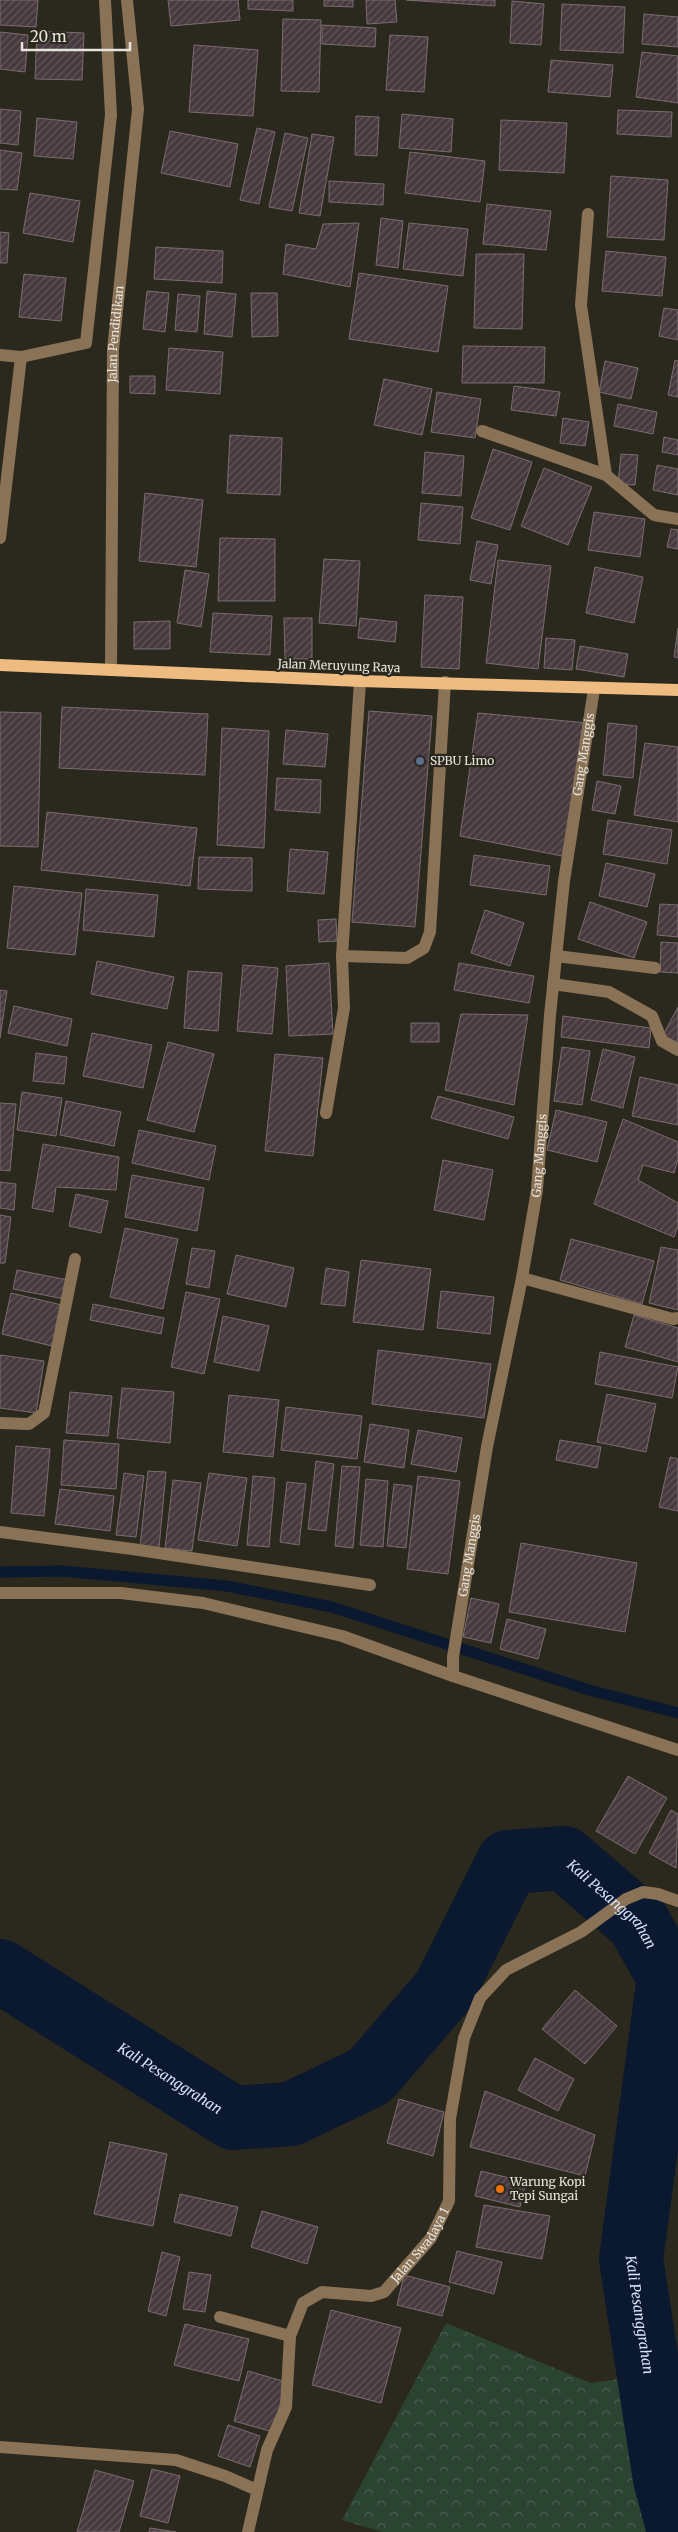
<svg xmlns="http://www.w3.org/2000/svg" width="678" height="2532" font-family="Merriweather,serif">
	<style>
		.forest { fill: url(#forest-crowns) }
		.lines { fill: none; stroke-linecap: round; stroke-linejoin: round }
		.stream { stroke: #0a1830; stroke-width: 11 }
		.river { stroke: #0a1830; stroke-width: 64 }
		.building { fill: url(#building-hatch); stroke: #7a6c70 }
		.minor { stroke: #8a7256; stroke-width: 12 }
		.major { stroke: #eebb81; stroke-width: 12 }
		.service-dot { fill: #5c6f8a; stroke: #2b281d; stroke-width: 2 }
		.food-dot { fill: #e8710a; stroke: #2b281d; stroke-width: 2 }
		.labels { text-anchor: middle; stroke-width: 4.5; stroke-linejoin: round; paint-order: stroke }
		.street-label { font-size: 12px; fill: #e7e4dd; stroke: #2b281d }
		.poi-label { font-size: 12px; fill: #e7e4dd; stroke: #2b281d; text-anchor: start }
		.water-label { font-size: 14px; font-style: italic; fill: #d4e1f7; stroke: #2b281d }
	</style>
	<defs>
		<pattern id="forest-crowns" width="20" height="18" patternUnits="userSpaceOnUse" patternTransform="scale(1.25)"><rect width="20" height="18" fill="#2b4432"/><path d="M2 6a3 3 0 1 1 6 0M12 15a3 3 0 1 1 6 0" fill="none" stroke="#4a5f4f"/></pattern>
		<pattern id="building-hatch" width="6" height="6" patternUnits="userSpaceOnUse" patternTransform="scale(1.25)"><rect width="6" height="6" fill="#473a3e"/><path d="M-1 1l2-2M0 6l6-6M5 7l2-2" fill="none" stroke="#625659"/></pattern>
	</defs>
	<rect width="100%" height="100%" fill="#2b281d"/>
	<path class="forest" d="M446,2323l145,60 87,-13v162h-296l-40,-12z"/>
	<g class="lines">
		<path class="stream" d="M0,1572l62,-1 165,15 105,21 257,83 89,23"/>
		<path class="river" id="s1" d="M0,1971l233,147 58,-4 79,-38 74,-86 64,-128 56,-4 74,64 31,55 -38,282 34,220 13,48"/>
	</g>
	<path class="building" d="M0,0h38l-2,27 -36,-2z
		M168,0h70l2,20 -69,6z
		M248,0h45v11l-45,-2z
		M324,0h29v7l-29,-1z
		M366,0h29l2,22 -30,2z
		M406,0h89v6z
		M512,1l32,3 -3,41 -31,-2z
		M562,4l63,3 -2,46 -63,-3z
		M644,14l34,3v30l-36,-3z
		M283,19l38,1 -2,72 -38,-1z
		M322,25l54,3 -1,19 -53,-3z
		M37,31l47,2 -2,47 -47,-1z
		M0,32l28,3 -3,37 -25,-3z
		M390,35l38,2 -4,55 -38,-2z
		M194,45l64,5 -5,66 -64,-4z
		M642,52l36,4v47l-42,-6z
		M551,60l62,5 -3,32 -62,-5z
		M0,109l21,2 -3,34 -18,-2z
		M618,110l54,2 -1,25 -54,-3z
		M402,114l51,5 -2,33 -52,-4z
		M356,116l23,1 -2,39 -22,-1z
		M37,118l40,4 -4,37 -39,-3z
		M501,120l66,3 -3,50 -65,-3z
		M257,128l18,4 -16,72 -19,-4z
		M170,131l68,13 -8,43 -69,-14z
		M285,133l23,5 -16,73 -23,-4z
		M312,134l22,3 -14,79 -21,-3z
		M0,150l22,3 -5,37 -17,-1z
		M410,152l75,9 -5,41 -75,-9z
		M611,176l57,4 -4,60 -57,-3z
		M329,181l55,3 -1,21 -54,-3z
		M30,193l50,8 -7,41 -50,-9z
		M487,204l64,7 -5,39 -63,-6z
		M381,218l22,3 -5,47 -22,-3z
		M359,223l-9,64 -67,-13 3,-30 30,5 7,-25z
		M409,223l59,6 -5,47 -60,-7z
		M0,232l9,1 -2,30h-7z
		M156,247l67,4 -1,32 -68,-4z
		M606,251l60,6 -4,39 -60,-5z
		M476,254h48l-2,75 -48,-1z
		M359,273l89,13 -10,66 -89,-13z
		M24,274l42,4 -5,43 -42,-4z
		M147,291l22,2 -4,39 -22,-3z
		M207,291l29,3 -4,43 -28,-3z
		M251,293h26l1,43 -26,1z
		M178,294l22,2 -3,36 -22,-2z
		M664,308l14,2v30l-19,-4z
		M463,346l82,1 -1,36h-82z
		M169,348l54,4 -3,42 -54,-4z
		M675,360l3,1v36l-10,-2z
		M605,361l33,7 -7,31 -32,-7z
		M130,376h25v18l-25,-1z
		M384,379l48,10 -10,46 -48,-10z
		M514,386l46,6 -4,24 -45,-6z
		M437,392l44,7 -6,39 -44,-6z
		M618,404l39,8 -4,22 -39,-8z
		M563,418l26,4 -4,24 -25,-3z
		M230,435l52,3 -2,57 -53,-2z
		M664,437l14,3v15l-16,-3z
		M493,449l39,13 -22,68 -39,-12z
		M425,452l39,4 -3,40 -39,-3z
		M621,454l17,1 -3,30 -17,-1z
		M657,465l21,4v26l-25,-5z
		M544,468l48,19 -24,58 -47,-19z
		M145,493l58,7 -7,67 -57,-6z
		M421,503l42,4 -3,37 -42,-4z
		M594,512l51,7 -5,38 -52,-7z
		M671,529l7,1v19l-11,-2z
		M220,538l55,1v62h-57z
		M477,541l21,4 -7,39 -21,-4z
		M324,559l36,2 -4,65 -37,-3z
		M498,560l53,6 -13,103 -52,-6z
		M595,567l48,10 -9,46 -48,-10z
		M185,570l24,4 -8,53 -24,-4z
		M425,595l38,2 -4,72 -38,-2z
		M213,613l59,3 -2,39 -60,-3z
		M284,618h28v41h-27z
		M360,618l37,4 -2,20 -37,-4z
		M170,621v28h-36v-27z
		M678,628v30l-4,-1z
		M546,638l29,2 -3,30 -28,-2z
		M580,646l48,8 -4,23 -48,-8z
		M62,707l146,7 -3,61 -146,-7z
		M369,711l63,5 -17,211 -63,-5z
		M0,712l41,1 -3,134 -38,-1z
		M478,713l110,10 -26,133 -102,-20z
		M608,723l29,3 -4,52 -30,-3z
		M222,728l47,3 -5,117 -47,-3z
		M286,730l42,4 -3,33 -42,-3z
		M645,743l33,4v75l-44,-7z
		M277,778l44,2 -1,33 -45,-3z
		M597,781l24,5 -6,28 -23,-4z
		M47,812l150,16 -7,58 -149,-16z
		M608,820l64,10 -5,34 -64,-10z
		M290,849l38,3 -4,42 -37,-3z
		M474,855l76,11 -4,29 -76,-10z
		M199,857l53,1v33l-54,-2z
		M606,863l49,11 -8,33 -48,-11z
		M14,886l68,7 -7,62 -68,-7z
		M86,889l72,6 -4,42 -71,-7z
		M590,902l57,20 -13,36 -56,-19z
		M660,904l18,1v32l-21,-2z
		M485,910l39,13 -14,43 -39,-13z
		M336,919l1,22 -18,1 -1,-22z
		M661,942l17,1v30l-18,-1z
		M97,961l77,16 -7,32 -76,-15z
		M329,963l4,71 -44,2 -3,-70z
		M459,963l75,13 -5,27 -75,-13z
		M243,965l35,3 -6,66 -35,-3z
		M188,971l34,2 -4,58 -34,-3z
		M0,990l7,1 -7,47z
		M14,1006l58,13 -5,27 -59,-13z
		M678,1007v36l-15,-8z
		M461,1014l67,1 -14,90 -69,-15z
		M563,1016l88,12 -2,20 -88,-11z
		M411,1023h28v19h-28z
		M92,1033l60,12 -9,43 -60,-12z
		M168,1042l46,12 -20,78 -47,-12z
		M562,1047l28,4 -8,54 -28,-4z
		M603,1049l32,8 -12,51 -32,-8z
		M36,1053l31,4 -3,27 -31,-3z
		M275,1054l48,4 -10,98 -48,-5z
		M640,1077l38,8v40l-46,-9z
		M22,1092l40,6 -6,38 -39,-6z
		M438,1096l76,21 -6,22 -77,-21z
		M66,1101l55,11 -7,34 -54,-11z
		M0,1103l16,1 -6,67 -10,-1z
		M556,1110l51,12 -10,40 -50,-12z
		M623,1119l55,23v17l-4,14 -31,-8 -5,15 40,23v23l-4,11 -80,-33z
		M139,1130l77,16 -7,34 -77,-17z
		M43,1144l76,13 -3,33 -60,-3 -3,25 -21,-4z
		M443,1160l50,10 -9,50 -50,-10z
		M132,1175l72,13 -7,43 -72,-14z
		M0,1182l16,2 -2,26 -14,-2z
		M76,1194l32,7 -7,32 -32,-7z
		M0,1215l11,2 -6,46h-5z
		M125,1228l53,11 -15,70 -53,-12z
		M571,1239l83,22 -12,43 -82,-24z
		M661,1247l17,3v60l-29,-7z
		M192,1248l23,3 -6,37 -23,-4z
		M236,1255l58,13 -8,39 -59,-13z
		M361,1260l70,9 -8,61 -70,-8z
		M326,1268l23,4 -4,34 -24,-2z
		M17,1270l51,10 -4,19 -51,-10z
		M441,1291l53,6 -4,37 -53,-6z
		M186,1292l34,7 -16,75 -33,-7z
		M11,1293l55,13 -10,41 -54,-13z
		M93,1304l71,14 -3,16 -71,-14z
		M634,1315l44,13v34l-53,-15z
		M223,1316l46,10 -10,45 -45,-9z
		M378,1350l113,14 -7,54 -112,-14z
		M600,1352l78,15 -6,31 -77,-14z
		M0,1355l44,6 -8,52 -36,-5z
		M122,1388l52,4 -4,51 -53,-5z
		M70,1392l42,4 -4,40 -42,-3z
		M607,1394l49,10 -10,48 -49,-10z
		M229,1395l50,5 -6,57 -50,-5z
		M286,1407l76,9 -5,43 -76,-9z
		M370,1424l39,6 -5,38 -40,-6z
		M418,1430l44,8 -6,34 -45,-8z
		M64,1440l55,4 -3,45 -55,-4z
		M560,1440l41,7 -4,21 -41,-8z
		M16,1446l34,3 -6,67 -33,-3z
		M670,1457l8,2v52l-19,-4z
		M316,1461l18,3 -8,67 -18,-2z
		M342,1466l18,1 -7,81 -18,-2z
		M148,1471l18,1 -7,76 -19,-2z
		M124,1473l20,3 -8,61 -20,-2z
		M209,1473l38,5 -10,68 -39,-6z
		M253,1476l22,2 -6,69 -22,-2z
		M418,1476l42,5 -12,93 -41,-5z
		M366,1479l22,2 -5,66 -23,-2z
		M173,1480l28,3 -9,68 -27,-3z
		M287,1482l19,2 -7,61 -19,-3z
		M394,1484l18,2 -6,62 -19,-2z
		M60,1489l54,7 -4,35 -55,-7z
		M521,1543l116,20 -12,69 -116,-20z
		M471,1598l28,6 -8,39 -28,-6z
		M507,1619l39,10 -8,30 -38,-10z
		M628,1776l39,22 -32,56 -39,-23z
		M671,1810l7,4 -2,54 -27,-15z
		M575,1990l42,36 -32,38 -43,-35z
		M535,2058l39,21 -16,32 -40,-21z
		M485,2091l110,44 -10,41 -115,-29z
		M399,2099l45,13 -11,44 -46,-13z
		M110,2142l57,12 -14,72 -59,-12z
		M481,2171l45,11 -6,25 -45,-11z
		M180,2194l58,13 -7,29 -57,-14z
		M484,2205l66,11 -8,43 -66,-12z
		M262,2211l56,16 -11,37 -56,-17z
		M457,2251l45,11 -8,32 -45,-12z
		M162,2252l18,5 -14,59 -18,-5z
		M189,2272l22,3 -6,37 -22,-3z
		M404,2275l46,12 -8,29 -45,-11z
		M331,2310l70,18 -20,75 -69,-18z
		M185,2324l64,15 -10,42 -65,-16z
		M248,2371l38,11 -13,50 -39,-11z
		M228,2425l32,11 -10,31 -32,-11z
		M152,2469l28,7 -12,47 -28,-7z
		M95,2470l39,11 -15,51h-42z
		M150,2528l26,4h-27z"/>
	<g class="lines">
		<g class="minor">
			<path d="M588,214l-7,91 25,170 48,40 24,4"/>
			<path d="M0,355l21,2 65,-14 25,-228 -6,-115"/>
			<path d="M482,431l124,44"/>
			<path d="M0,538l21,-181"/>
			<path id="s2" d="M111,670l2,-320 25,-241 -11,-109"/>
			<path d="M342,956l65,2 17,-10 6,-16 15,-250"/>
			<path d="M556,956l99,12"/>
			<path d="M553,984l56,8 43,24 10,25 16,9"/>
			<path d="M326,1113l18,-105 -2,-52 18,-275"/>
			<path d="M522,1278l151,41 5,-1"/>
			<path d="M0,1423l29,1 15,-11 31,-154"/>
			<path d="M0,1532l132,17 238,36"/>
			<path d="M0,1593h121l82,10 139,33 111,40 225,74"/>
			<path id="s3" d="M453,1676v-19l34,-210 35,-169 15,-88 13,-175 14,-134 30,-192"/>
			<path d="M220,2317l70,19"/>
			<path d="M0,2447l176,13 49,16 32,14"/>
			<path id="s4" d="M248,2532l19,-82 19,-43 4,-71 13,-33 19,-11 49,4 13,-4 47,-54 18,-37 1,-82 14,-81 16,-40 26,-28 75,-38 45,-33 17,-7 15,2 20,7"/>
		</g>
		<path class="major" d="M0,665l360,16 318,9"/>
	</g>
	<circle class="service-dot" cx="420" cy="761" r="5"/>
	<circle class="food-dot" cx="500" cy="2189" r="5"/>
	<g class="labels">
		<g class="street-label">
			<text dy="4" stroke="none"><textPath href="#s2" startOffset="336">Jalan Pendidikan</textPath></text>
			<text transform="translate(339 666) rotate(2)" y="4">Jalan Meruyung Raya</text>
			<text dy="4" stroke="none"><textPath href="#s3" startOffset="932">Gang Manggis</textPath></text>
			<text dy="4" stroke="none"><textPath href="#s3" startOffset="528">Gang Manggis</textPath></text>
			<text dy="4" stroke="none"><textPath href="#s3" startOffset="122">Gang Manggis</textPath></text>
			<text dy="4" stroke="none"><textPath href="#s4" startOffset="382">Jalan Swadaya 1</textPath></text>
		</g>
		<g class="poi-label">
			<text x="430" y="765">SPBU Limo</text>
			<text x="510" y="2186">Warung Kopi<tspan x="510" dy="14">Tepi Sungai</tspan></text>
		</g>
		<g class="water-label">
			<text dy="5" stroke="none"><textPath href="#s1" startOffset="801">Kali Pesanggrahan</textPath></text>
			<text dy="5" stroke="none"><textPath href="#s1" startOffset="201">Kali Pesanggrahan</textPath></text>
			<text dy="5" stroke="none"><textPath href="#s1" startOffset="1236">Kali Pesanggrahan</textPath></text>
		</g>
	</g>
	<path d="M22 42v8h108v-8" fill="none" stroke="#e7e4dd" stroke-width="2.5"/>
	<text x="30" y="42" font-size="15" fill="#e7e4dd" stroke="#2b281d" stroke-width="4" paint-order="stroke">20 m</text>
</svg>
